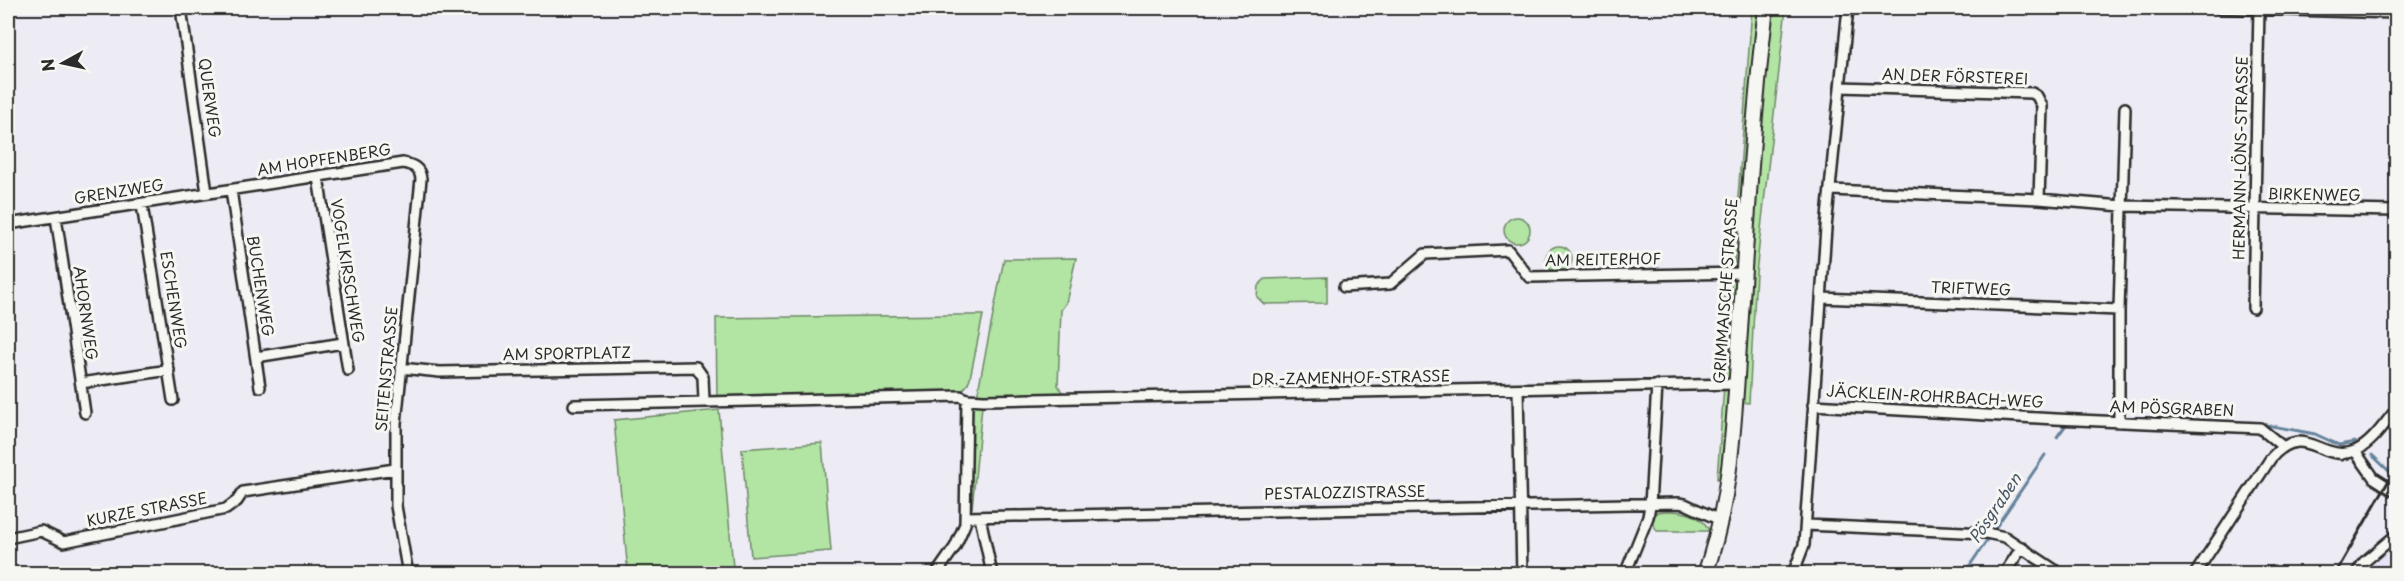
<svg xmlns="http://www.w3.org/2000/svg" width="2404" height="581" font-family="'Playpen Sans',sans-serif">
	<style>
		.built { fill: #e6e3f6 }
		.green { fill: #b2e4a4; stroke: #6e8868; stroke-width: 1.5 }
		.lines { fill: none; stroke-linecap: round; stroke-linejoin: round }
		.stream { stroke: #65839c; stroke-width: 3 }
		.street-casing { stroke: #2b2b2b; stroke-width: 14 }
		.secondary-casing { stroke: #2b2b2b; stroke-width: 18 }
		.street { stroke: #f6f6f2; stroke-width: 9 }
		.secondary { stroke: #f6f6f2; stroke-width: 14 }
		.rail { stroke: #2b2b2b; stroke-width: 3 }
		.labels { text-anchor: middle; stroke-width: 6; stroke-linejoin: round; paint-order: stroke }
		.street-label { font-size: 15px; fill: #2b2b2b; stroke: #f6f6f2 }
		.water-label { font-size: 16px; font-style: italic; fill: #485764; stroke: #f6f6f2 }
	</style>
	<rect width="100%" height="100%" fill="#edebf4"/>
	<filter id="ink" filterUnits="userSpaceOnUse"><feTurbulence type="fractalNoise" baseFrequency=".0167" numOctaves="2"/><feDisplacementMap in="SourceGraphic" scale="12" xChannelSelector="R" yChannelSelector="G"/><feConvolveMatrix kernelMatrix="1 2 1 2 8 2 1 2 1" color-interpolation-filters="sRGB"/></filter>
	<g filter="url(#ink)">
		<path class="built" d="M2396,541v32l-36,1 6,-10z"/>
		<path class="green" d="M1752,8h7l-9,86 -12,169h-4c1,-15 -2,-39 3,-52z
			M1772,8h14l-30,265 -7,130 -8,-1 23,-320z
			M1504 230a13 13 0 1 1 26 0a13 13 0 1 1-26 0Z
			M1546 259a13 13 0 1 1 26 0a13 13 0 1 1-26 0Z
			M1076,258l-10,45 -5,7 -3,75 4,7 5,2 649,-15 8,-6 3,-6c2,-20 11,-55 -6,-70l10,1v-21l6,2 -6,97 -9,5 -745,15 27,-137z
			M1327,277v26l-63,1 -7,-7 1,-11 7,-7z
			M956,315h27l-13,63 -3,7 -5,6 -192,5c-12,-4 -39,1 -53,1l-1,-79z
			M1724,386l6,5 -8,89 -5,-1z
			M974,404l8,2 -10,102h-2v-101z
			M719,410l14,157 -70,6h-35l-14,-153z
			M822,443l9,108 -80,6 -9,-108z
			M1657,512c17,-3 45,0 52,19h-52l-5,-9z"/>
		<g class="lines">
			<path class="stream" d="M2261,424l54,10 24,11 16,-3
				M2057,437l8,-11
				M2372,455l24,23
				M1964,574l81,-119"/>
			<defs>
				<path id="street" d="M181,8l26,185
					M2218,8l178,5
					M1840,87l192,6 5,3 5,10 -3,93
					M318,177l30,193
					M231,190l29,197
					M1831,190l208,9 83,7 274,5
					M142,205l31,195
					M56,217l29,196
					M8,224l395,-61c10,2 17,5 18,16l-25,244v83l12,68
					M1344,287l46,-3 35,-30 83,-4 21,27 215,-4
					M1821,298l298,12
					M2253,308l6,-300
					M256,357l87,-14
					M401,368l39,4 256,-5 7,10 1,24
					M81,383l88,-13
					M1518,389l4,185
					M574,405l386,-9 7,3 17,1 752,-16
					M1813,405l242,14 205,9 22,18
					M2119,422v-112l6,-202
					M2355,451l19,27 22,14
					M966,517l712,-14 7,1 37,17
					M980,517l12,57
					M1806,525l180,8 19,4 56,37
					M8,538l33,-7 23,11 162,-33 11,-8 6,-9 152,-23
					M936,574l19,-27 10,-23 2,-125
					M1625,574l23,-57 2,-12 7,-120
					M1793,574l11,-29 22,-317 22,-220
					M2004,574l18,-27
					M2195,574l76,-116c34,-39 51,8 86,-8 16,-8 28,-27 39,-40
					M2356,574l8,-12 32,-27"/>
				<path id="secondary" d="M1705,574c28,-79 29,-161 35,-243 7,-108 13,-216 26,-323"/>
			</defs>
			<use href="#street" class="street-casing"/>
			<use href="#secondary" class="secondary-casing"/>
			<use href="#street" class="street"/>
			<use href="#secondary" class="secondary"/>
			<path class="rail" d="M2335,574l61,-106"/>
		</g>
	</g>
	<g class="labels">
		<g class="street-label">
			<text transform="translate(1955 77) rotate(2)" y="5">AN DER FÖRSTEREI</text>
			<text transform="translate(209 98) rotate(82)" y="5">QUERWEG</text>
			<text transform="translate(2241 158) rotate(-89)" y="5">HERMANN-LÖNS-STRASSE</text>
			<text transform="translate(324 160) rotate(-9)" y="5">AM HOPFENBERG</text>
			<text transform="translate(119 192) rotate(-9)" y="5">GRENZWEG</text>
			<text transform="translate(2314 195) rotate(1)" y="5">BIRKENWEG</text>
			<text transform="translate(1603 260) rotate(-1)" y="5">AM REITERHOF</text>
			<text transform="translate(347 271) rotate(81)" y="5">VOGELKIRSCHWEG</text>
			<text transform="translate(260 286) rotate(81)" y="5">BUCHENWEG</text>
			<text transform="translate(1971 289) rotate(2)" y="5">TRIFTWEG</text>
			<text transform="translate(1726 291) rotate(-86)" y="5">GRIMMAISCHE STRASSE</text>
			<text transform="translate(173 300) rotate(81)" y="5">ESCHENWEG</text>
			<text transform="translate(85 313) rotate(82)" y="5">AHORNWEG</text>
			<text transform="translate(567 354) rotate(-1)" y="5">AM SPORTPLATZ</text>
			<text transform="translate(387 369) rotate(-85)" y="5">SEITENSTRASSE</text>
			<text transform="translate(1351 378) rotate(-1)" y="5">DR.-ZAMENHOF-STRASSE</text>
			<text transform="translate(1935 397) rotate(3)" y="5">JÄCKLEIN-ROHRBACH-WEG</text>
			<text transform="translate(2172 409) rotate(2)" y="5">AM PÖSGRABEN</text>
			<text transform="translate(1345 493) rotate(-1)" y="5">PESTALOZZISTRASSE</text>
			<text transform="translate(147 510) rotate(-11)" y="5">KURZE STRASSE</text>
		</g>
		<g class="water-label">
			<text transform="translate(1995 508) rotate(-56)" y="6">Pösgraben</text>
		</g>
	</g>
	<rect width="2404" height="581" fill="none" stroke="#f6f6f2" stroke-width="30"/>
	<rect x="15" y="15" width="2374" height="551" fill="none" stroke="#2b2b2b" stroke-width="2" filter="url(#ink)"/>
	<g transform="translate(63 63) rotate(262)" stroke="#f6f6f2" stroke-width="4.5" paint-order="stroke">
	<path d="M0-4.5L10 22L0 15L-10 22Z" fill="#2b2b2b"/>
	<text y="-9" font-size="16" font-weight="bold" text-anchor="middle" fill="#2b2b2b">N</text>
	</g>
</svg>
